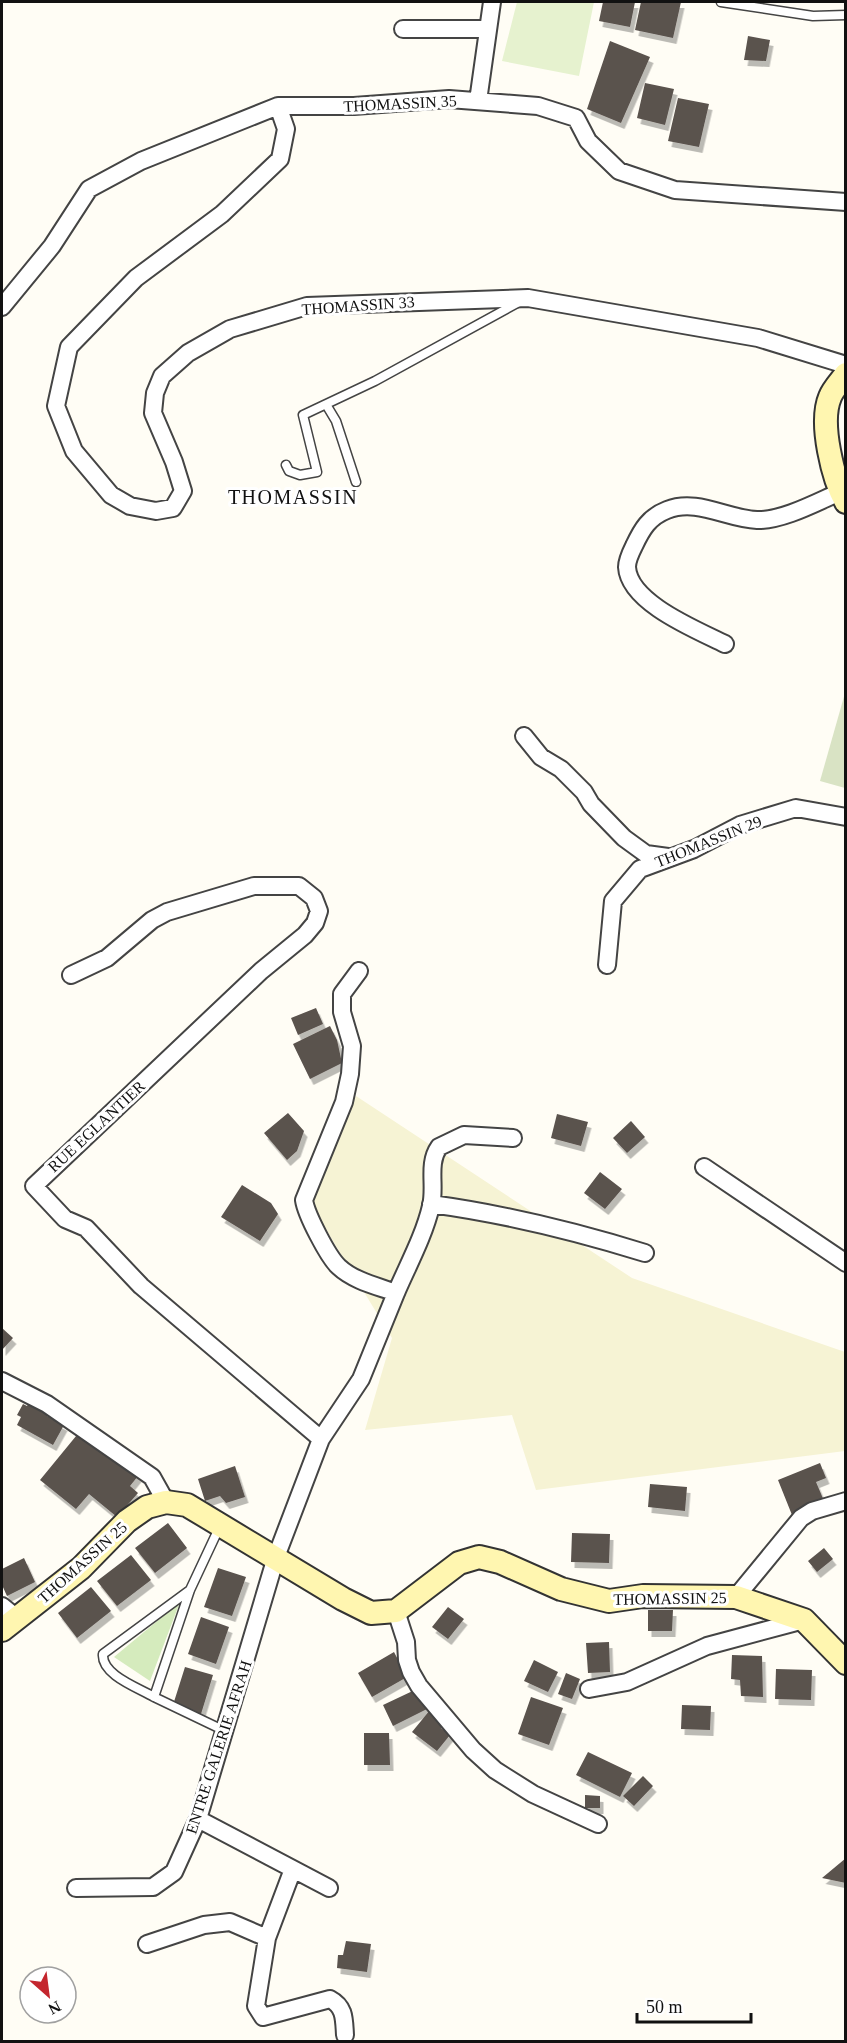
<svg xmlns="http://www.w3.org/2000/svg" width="847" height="2043" font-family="Georgia,serif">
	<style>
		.farmland { fill: #f6f3d4 }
		.green { fill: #d5ebbd }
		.cemetery { fill: #d9e3c4 }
		.pitch { fill: #e6f2cf }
		.building { fill: #5a524d; filter: url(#shadow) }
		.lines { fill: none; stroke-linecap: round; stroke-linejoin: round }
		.lane-casing { stroke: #444; stroke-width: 11 }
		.street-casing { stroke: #444; stroke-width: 20 }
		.secondary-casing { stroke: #333; stroke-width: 26 }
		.lane { stroke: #fff; stroke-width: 8 }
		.street { stroke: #fff; stroke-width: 16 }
		.secondary { stroke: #fff6b0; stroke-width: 22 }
		.labels { text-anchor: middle; stroke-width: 6; stroke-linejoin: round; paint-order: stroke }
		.street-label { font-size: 16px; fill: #111; stroke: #fff }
		.quarter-label { font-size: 20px; letter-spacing: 1.5px; fill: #111; stroke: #fff }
	</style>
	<defs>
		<filter id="shadow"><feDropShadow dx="3.5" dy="6" stdDeviation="0" flood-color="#0004"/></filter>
	</defs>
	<rect width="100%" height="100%" fill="#fffdf5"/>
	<path class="farmland" d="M356,1096l276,182 213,74v99l-309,39 -24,-75 -147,15 27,-92 -92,-151z"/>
	<path class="green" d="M180,1602l-30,79 -36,-24z"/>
	<path class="cemetery" d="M845,693v95l-25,-7z"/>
	<path class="pitch" d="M517,2h77l-15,74 -77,-15z"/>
	<path class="building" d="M603,2h32l-5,25 -31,-6z
		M641,2h40l-8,36 -38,-8z
		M748,36l22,4 -4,21 -22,-1z
		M610,41l40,16 -29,66 -34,-14z
		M645,83l29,6 -9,36 -28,-7z
		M678,98l31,6 -10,43 -31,-6z
		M316,1008l7,16 -25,11 -7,-17z
		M330,1026l7,14 5,23 -32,16 -17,-35z
		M288,1113l16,18 -7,20 -10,9 -23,-27z
		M557,1114l31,8 -7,24 -30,-8z
		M631,1121l14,16 -18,16 -14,-15z
		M600,1172l22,17 -17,20 -21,-16z
		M242,1185l29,18 7,11 -18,27 -39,-24z
		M2,1328l11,10 -11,12z
		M31,1400l19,10 -3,6 17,9 -11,20 -36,-20 4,-8 -4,-2 6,-11 4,2z
		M81,1430l57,46 -8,10 8,7 -21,24 -28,-23 -13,15 -36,-29z
		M820,1463l6,15 -10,4 8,19 -32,14 -14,-35z
		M235,1466l10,31 -19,6 -6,-7 -15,5 -7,-22z
		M650,1484l37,3 -2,24 -37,-4z
		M168,1523l19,25 -32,25 -20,-25z
		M572,1533l38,1 -1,29 -38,-1z
		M824,1548l9,11 -16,13 -9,-11z
		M131,1555l20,25 -34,26 -20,-25z
		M24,1558l11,24 -28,14 -5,-11v-16z
		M218,1568l28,9 -14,39 -28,-9z
		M91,1587l20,24 -34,27 -19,-25z
		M448,1607l16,12 -16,20 -16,-12z
		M648,1610h25l-1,21h-24z
		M201,1617l28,10 -13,37 -28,-10z
		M609,1642l1,30 -22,1 -2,-30z
		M394,1652l13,25 -35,20 -14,-24z
		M732,1655l30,1 1,41 -22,-1 -1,-16 -9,-1z
		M534,1660l24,12 -10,20 -24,-11z
		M185,1667l28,8 -12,39 -28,-9z
		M776,1669l36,1 -1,30 -36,-1z
		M566,1673l14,6 -8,20 -14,-5z
		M419,1688l10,20 -36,18 -10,-21z
		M531,1697l32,11 -14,37 -31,-11z
		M682,1705l29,1 -1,24 -29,-1z
		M430,1710l15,13 -4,5 9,7 -13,16 -25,-19z
		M364,1733h25l1,32h-26z
		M588,1752l44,21 -12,24 -44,-22z
		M643,1776l10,10 -19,20 -11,-10z
		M585,1795l15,1v12h-15z
		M846,1858v25l-24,-5z
		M346,1941l25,3 -4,28 -30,-4 1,-13h5z"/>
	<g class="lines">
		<defs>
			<path id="lane" d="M721,2l92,14 33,-1
				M327,406l9,15 20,61
				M286,465l3,6 11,4 17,-3 -14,-57 72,-34 144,-79
				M220,1526l-30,64 -36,107 71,34
				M154,1697c-15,-9 -53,-22 -51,-43l87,-64"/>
			<path id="street" d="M403,29h85
				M478,101l14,-99
				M278,106l8,23 -6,30 -58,55 -86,64 -67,69 -13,59 18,45 37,44 19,11 26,5 17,-3 10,-17 -9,-29 -21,-49 2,-20 7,-17 26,-23 42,-24 77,-23 221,-8 230,40 88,27
				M2,307l50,-61 37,-57 52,-28 137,-55h76l95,-7 89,7 38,12 12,23 31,30 56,19 171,12
				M725,644c-28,-14 -96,-41 -98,-77 0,-6 4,-15 7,-21 8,-17 15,-29 33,-36 30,-12 60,9 90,10 25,1 60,-18 83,-28
				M524,736l17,21 20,12 23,23 7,12 33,34 22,16 22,3
				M607,965l6,-64 27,-32 54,-20 46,-24 56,-17 50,9
				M71,975l36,-17 45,-38 15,-8 87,-26h45l15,12 5,13 -4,12 -10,12 -44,36 -227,215 31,33 21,9 55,58 180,153 -45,118 -78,262 -24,53 -21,15 -77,1
				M704,1167l142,96
				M431,1204c74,10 143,27 214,49
				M396,1293c12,-28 28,-57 35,-87 5,-20 -4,-42 8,-59l25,-12 49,3
				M2,1381l45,23 105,73 14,25
				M321,1439l40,-60 35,-86c-19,-7 -42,-12 -57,-26 -11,-10 -33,-53 -35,-67l40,-98 6,-28 2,-28 -10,-34v-18l17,-23
				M736,1597l65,-79 11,-7 34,-10
				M2,1606l16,13
				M396,1611l10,31 1,18 4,12 8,14 54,64 22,20 38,24 65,30
				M589,1689l38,-7 80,-36 97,-26
				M198,1819l131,69
				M293,1869l-26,69 -11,68 7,11 67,-18c15,8 14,20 15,36
				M147,1944l57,-19 26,-3 37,16"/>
			<path id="secondary" d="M846,374c-5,7 -13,15 -16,23 -11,26 3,82 16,105
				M2,1630l79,-62 46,-47 20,-14 19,-5 21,3 156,94 28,14 25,-2 63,-48 20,-6 21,5 61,27 48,12 34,-5 93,1 68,23 42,43"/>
		</defs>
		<use href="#lane" class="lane-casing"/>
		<use href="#street" class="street-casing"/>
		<use href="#secondary" class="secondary-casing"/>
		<use href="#lane" class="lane"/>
		<use href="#street" class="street"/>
		<use href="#secondary" class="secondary"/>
	</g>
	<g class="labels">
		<g class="street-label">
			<text transform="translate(400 103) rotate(-3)" y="6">THOMASSIN 35</text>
			<text transform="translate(358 305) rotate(-4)" y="6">THOMASSIN 33</text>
			<text transform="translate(708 841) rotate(-22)" y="6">THOMASSIN 29</text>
			<text transform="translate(96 1126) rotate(-43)" y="6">RUE EGLANTIER</text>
			<text transform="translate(82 1562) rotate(-42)" y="6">THOMASSIN 25</text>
			<text transform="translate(670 1598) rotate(-1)" y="6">THOMASSIN 25</text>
			<text transform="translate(218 1747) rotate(-72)" y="6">ENTRE GALERIE AFRAH</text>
		</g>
		<g class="quarter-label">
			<text x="293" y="504">THOMASSIN</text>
		</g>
	</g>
	<rect width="847" height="2043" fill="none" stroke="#111111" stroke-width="6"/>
	<g transform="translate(48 1995) rotate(152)"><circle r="28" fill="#ffffff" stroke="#a0a0a0" stroke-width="1.5"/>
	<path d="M0-4.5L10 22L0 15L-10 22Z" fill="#c4262e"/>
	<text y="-9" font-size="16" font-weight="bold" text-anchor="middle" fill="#111111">N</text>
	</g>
	<path d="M637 2013v9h114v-9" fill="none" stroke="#111111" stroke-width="3"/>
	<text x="646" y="2013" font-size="18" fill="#111111" stroke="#ffffff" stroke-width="4.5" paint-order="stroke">50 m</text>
</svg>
